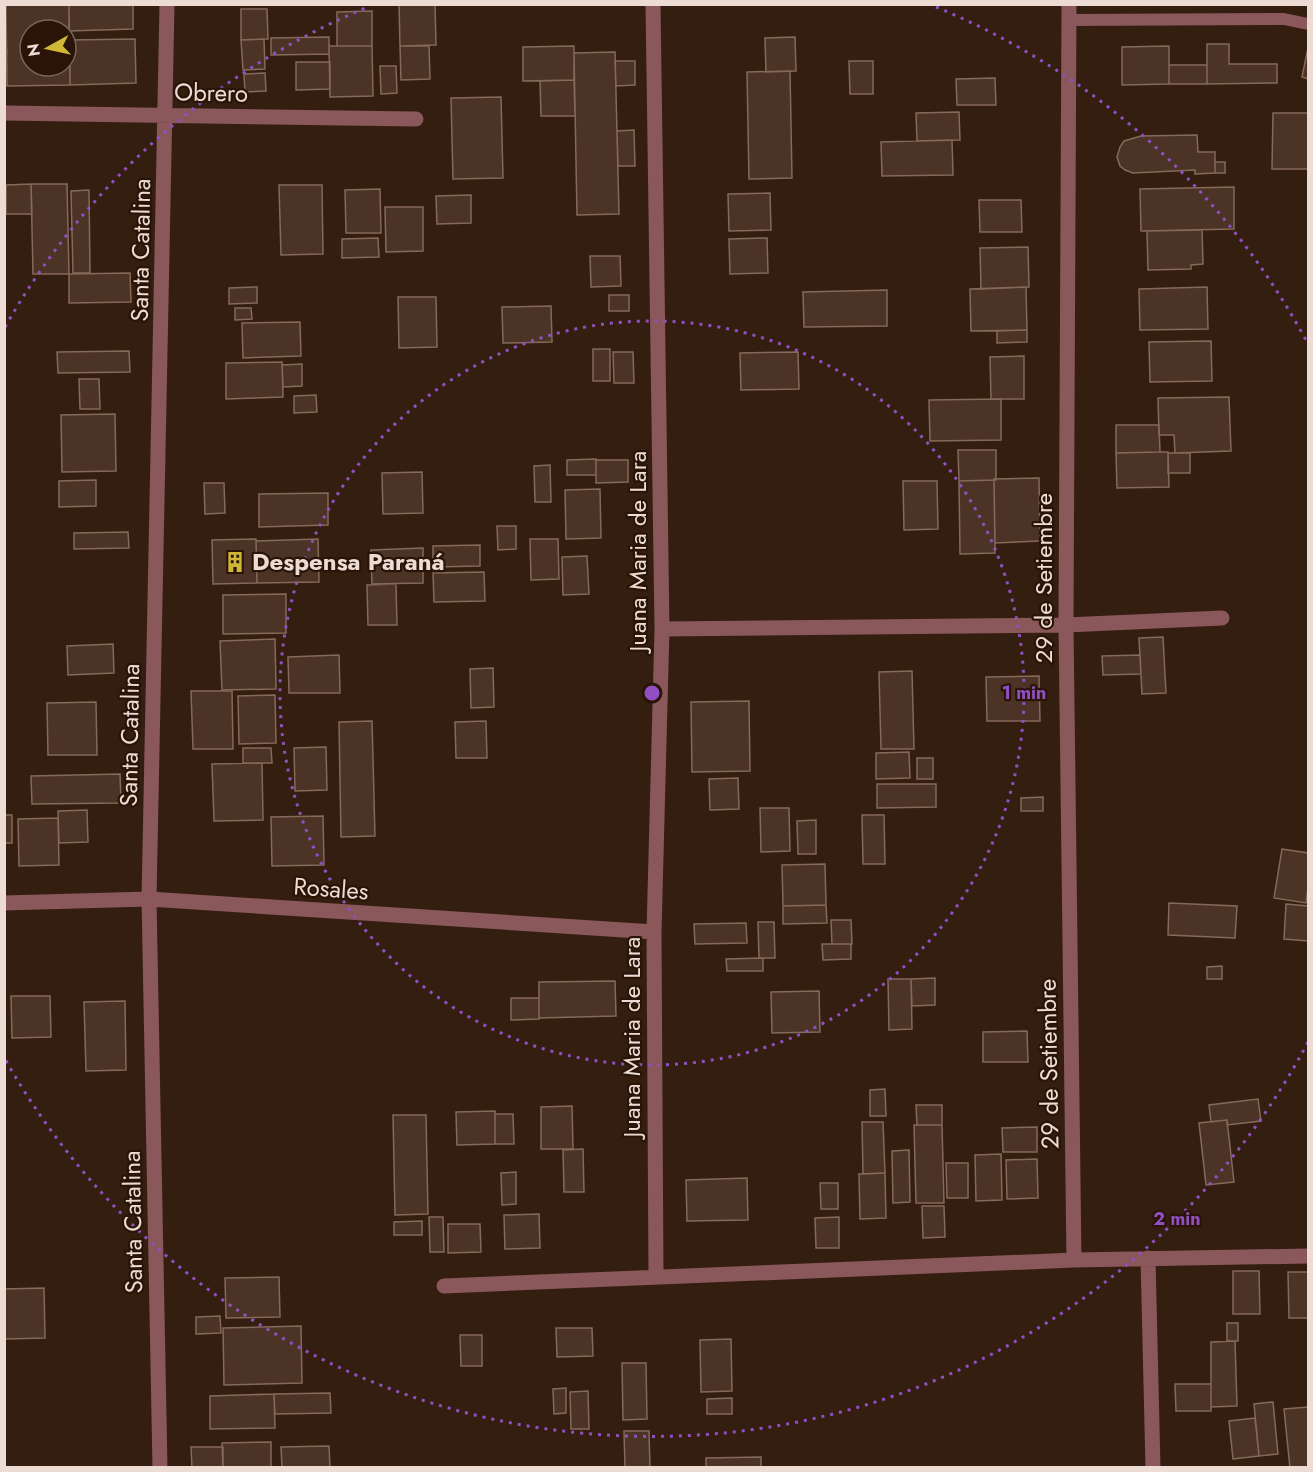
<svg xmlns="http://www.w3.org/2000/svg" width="1313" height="1472" font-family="Jost,sans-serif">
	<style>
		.building { fill: #4b3325; stroke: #856a5a; stroke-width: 1.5; fill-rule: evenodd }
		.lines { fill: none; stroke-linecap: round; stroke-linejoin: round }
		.service { stroke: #8a575b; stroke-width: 12 }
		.minor { stroke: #8a575b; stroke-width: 15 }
		.ring { fill: none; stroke: #924fc3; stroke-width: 3; stroke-dasharray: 3 6 }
		.labels { text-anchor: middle; stroke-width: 4.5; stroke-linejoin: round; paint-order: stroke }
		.street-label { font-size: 24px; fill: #ecdcd4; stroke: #2a1407 }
		.poi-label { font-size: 24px; font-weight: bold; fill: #ecdcd4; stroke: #2a1407; text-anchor: start }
		.centre { fill: #924fc3; stroke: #2a1407; stroke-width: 3 }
		.ring-label { font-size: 18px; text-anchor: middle; font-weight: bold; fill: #924fc3; stroke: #2a1407; stroke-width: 4.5; stroke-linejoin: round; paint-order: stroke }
	</style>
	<rect width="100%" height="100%" fill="#341e10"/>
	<path class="building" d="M4,4l3,50h-3z
		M6,4h63l1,81 -63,1zM30,30h36v36h-36z
		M69,4h64v25l-64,2z
		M399,4h36l1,41 -36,1z
		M241,9h26l1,30 -27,1z
		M372,11v35h-35v-34z
		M329,37v17l-58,1v-17z
		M795,37l1,34 -30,1 -1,-34z
		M135,39l1,44 -66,2v-45z
		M264,39l1,30 -22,1 -2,-30z
		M1207,44h22v20h48v19l-70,1z
		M329,46h43l1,50 -43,1z
		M400,46h29l1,33 -29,1z
		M574,46v34l-51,1v-34z
		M1169,46v38l-47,1v-38z
		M1308,48v31l-6,-2z
		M615,52l4,162 -42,1 -3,-162z
		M615,61h20v24l-19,1z
		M849,61h24v33h-23z
		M296,62h34v27l-34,1z
		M1169,65h38v19h-38z
		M380,66h16l1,27 -16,1z
		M790,71l2,107 -43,1 -2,-107z
		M265,73l1,18 -21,1 -1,-18z
		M995,78l1,27h-39l-1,-26z
		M574,80l1,36h-34l-1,-35z
		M501,97l2,81 -50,1 -2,-81z
		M959,112l1,28 -43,1 -1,-28z
		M1273,113h35v56h-36z
		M634,130l1,36h-17l-1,-35z
		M1197,135l1,17h17v21l-20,1v-4l-62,3 -8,-3 -5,-4 -3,-9 3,-10 4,-6 17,-5z
		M952,140l1,35 -71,1 -1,-34z
		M1215,162h10v11h-10z
		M31,184l1,30h-26v-29z
		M31,184h36l2,90h-36z
		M279,185h43l1,69 -42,1z
		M1234,187v42l-93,2 -1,-42z
		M380,189l1,44h-35l-1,-43z
		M89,190l1,83h-17l-2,-82z
		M770,193l1,37 -42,1 -1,-37z
		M471,195v28l-34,1 -1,-28z
		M979,200h42l1,32h-42z
		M385,207h38v44l-37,1z
		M1202,230l1,34 -12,1v4l-43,1 -1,-39z
		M378,238l1,19 -37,1v-19z
		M767,238l1,35 -38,1 -1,-35z
		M1028,247l1,40 -48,2 -1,-41z
		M590,256h30l1,30 -30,1z
		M130,273l1,29 -62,1v-29z
		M257,287v16l-28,1v-16z
		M1026,287l1,43 -56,1 -1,-42z
		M1207,287l1,42 -68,1 -1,-41z
		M887,290v36l-83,1 -1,-35z
		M609,295h20v16h-20z
		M398,297h38l1,50 -38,1z
		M551,306l1,36 -49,1 -1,-36z
		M235,308h16l1,11 -17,1z
		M300,322l1,34 -58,2 -1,-35z
		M1027,330v12l-30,1v-12z
		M1211,341l1,40 -62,1 -1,-40z
		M593,349h17v32h-17z
		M129,351l1,21 -72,1 -1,-21z
		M613,352h20l1,31h-20z
		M798,352l1,37 -58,1 -1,-37z
		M1024,356v43h-33l-1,-42z
		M282,362l1,35 -57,2v-36z
		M302,364v22l-19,1 -1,-22z
		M79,379h20l1,30h-20z
		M316,395l1,17 -23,1v-17z
		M1229,397l2,54 -56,2 -1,-18h-15l-1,-37z
		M1001,399v41l-71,1 -1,-41z
		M115,414l1,57 -54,1 -1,-57z
		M1116,425h43l1,27 -44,1z
		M958,450h38v30l-37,1z
		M1160,452h8l1,35 -52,1 -1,-35z
		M1168,453h22v20h-22z
		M596,459v16h-29v-15z
		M596,460h32v22l-32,1z
		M550,465l1,37h-16l-1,-36z
		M422,472l1,41 -40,1 -1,-41z
		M1039,478l1,63 -45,2 -1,-64z
		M96,480v26l-37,1v-26z
		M994,480l1,73 -35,1 -1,-73z
		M903,481h34l1,48 -34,1z
		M204,483h20l1,30 -20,1z
		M600,489l1,49 -35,1 -1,-49z
		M328,493v32l-69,2v-33z
		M497,526h19v23l-18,1z
		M128,532l1,16 -55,1v-16z
		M256,539l1,44 -44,1 -1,-44z
		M318,539l1,43 -62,1 -1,-42z
		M530,539h28l1,40 -28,1z
		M480,545v21l-47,1v-21z
		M423,548v35l-51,1 -1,-34z
		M587,556l2,38 -26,1 -1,-38z
		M484,572l1,29 -51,1 -1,-29z
		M396,584l1,41h-29l-1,-40z
		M286,594v39l-63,1v-39z
		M1163,637l3,56 -24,1 -3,-56z
		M275,639l1,50 -54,1 -2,-49z
		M113,644l1,29 -46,2 -1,-29z
		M339,655l1,38h-51l-1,-36z
		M1140,655l1,19 -38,1 -1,-19z
		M493,668l1,39 -23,1 -1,-39z
		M912,671l2,78h-33l-2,-77z
		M1039,676l1,45h-53l-1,-44z
		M191,691h41l1,58h-40z
		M275,695l1,48 -37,1 -1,-48z
		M749,701l1,70 -58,1 -1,-70z
		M96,702l1,53h-49l-1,-52z
		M372,721l3,115 -34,1 -2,-115z
		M486,721l1,37h-31l-1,-36z
		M326,747l1,43 -32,1 -1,-43z
		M243,748h28l1,15h-29z
		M909,752l1,26 -34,1v-26z
		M917,758h16v21h-16z
		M262,763l1,57 -49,1 -2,-57z
		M120,774l1,29 -89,1 -1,-28z
		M738,778l1,31 -29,1 -1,-31z
		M877,784h59v23l-59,1z
		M1043,797v14h-22v-13z
		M760,808h29l1,43 -29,1z
		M87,810l1,32 -29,1 -1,-32z
		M4,815h8v28h-8z
		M862,815h22l1,49h-22z
		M323,816l1,49 -52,1 -1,-49z
		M58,818l1,47 -40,1 -1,-47z
		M816,820v34h-18l-1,-33z
		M1282,849l26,4v34l-2,16 -32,-5z
		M825,864l1,41 -43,1 -1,-41z
		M1169,903l68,3 -2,32 -67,-3z
		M1286,904l22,2v35l-24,-2z
		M826,905l1,18 -44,1v-18z
		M831,920h20l1,24h-20z
		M758,922h16l1,36h-16z
		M746,923l1,20 -52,1 -1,-20z
		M822,944h29v15l-28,1z
		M763,958v13h-36l-1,-12z
		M1222,966v13h-15v-12z
		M935,978v27l-23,1 -1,-27z
		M888,979h23l1,50 -23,1z
		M615,981l1,35 -77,2v-36z
		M819,991l1,41 -48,1 -1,-41z
		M11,996h39l1,41 -39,1z
		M511,998h28v21l-28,1z
		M125,1001l1,69 -40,1 -2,-69z
		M1027,1031l1,31h-45v-30z
		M885,1089l1,27h-16v-26z
		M1258,1099l3,22 -34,4v-5l-16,2 -2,-17z
		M916,1105h26v20h-25z
		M572,1106l1,43h-32v-42z
		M495,1111v33l-38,1 -1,-33z
		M495,1114h18l1,30h-19z
		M393,1115h33l2,99 -33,1z
		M1227,1120l7,62 -28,3 -7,-62z
		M862,1122h21l2,51 -22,1z
		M914,1125h28l2,78h-28z
		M1037,1127v25h-34l-1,-24z
		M583,1149l1,43h-20l-1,-42z
		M909,1150l1,52 -17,1 -1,-52z
		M1001,1154l1,46 -26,1 -1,-46z
		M1037,1159l1,39 -31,1 -1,-39z
		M946,1163h22v35h-21z
		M516,1172v32l-14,1 -1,-32z
		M885,1173l1,45 -26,1 -1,-45z
		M747,1178l1,42 -61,1 -1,-41z
		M820,1183h18v26h-17z
		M922,1206h22l1,31 -22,1z
		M539,1214l1,34 -35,1 -1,-34z
		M429,1217h14l1,35h-14z
		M839,1217v31h-23l-1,-30z
		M422,1221v14h-28v-13z
		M448,1224h32l1,28 -33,1z
		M1233,1271h26l1,43h-27z
		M1288,1272h20v46h-19z
		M279,1277l1,40 -54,1 -1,-40z
		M44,1288l1,50 -41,1v-50z
		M220,1316l1,17 -25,1v-17z
		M1227,1323h11v18h-11z
		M301,1326l1,57 -78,2 -1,-57z
		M556,1328h36l1,28 -36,1z
		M460,1335h22v31h-21z
		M731,1339l1,52 -31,1 -1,-52z
		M1235,1341l2,65 -26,1v-65z
		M622,1363h24l1,56 -24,1z
		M1175,1384h36v27h-35z
		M566,1388v25l-12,1 -1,-25z
		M588,1391l1,38h-18l-1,-37z
		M330,1393l1,20 -56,1 -1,-20z
		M274,1394l1,34 -65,1v-33z
		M732,1398v16h-25v-15z
		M1273,1402l5,52 -19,2 -5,-52z
		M1308,1407v61h-18l-6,-59z
		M1255,1418l4,38 -26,3 -4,-38z
		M624,1431h25l1,37h-25z
		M271,1442v26h-48l-1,-25z
		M329,1446l1,22h-48l-1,-21z
		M191,1447h32v21h-31z
		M761,1457v11h-55v-10z"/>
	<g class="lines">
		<path class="service" d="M1070,20l214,-1 24,5"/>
		<path class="minor" d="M653,4l9,625 -8,303 2,345
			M1069,4l-3,621 8,635
			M4,113l412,6
			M662,629l404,-4 156,-7
			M4,903l145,-4 505,33
			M1148,1258l5,210
			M444,1286l630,-26 234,-4
			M160,1468l-11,-569 18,-895"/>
	</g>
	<g class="ring">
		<circle cx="652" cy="693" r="372"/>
		<path d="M1308 1042A743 743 0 0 1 5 1059M5 327A743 743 0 0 1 368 7M936 7A743 743 0 0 1 1308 344"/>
	</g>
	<defs>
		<symbol id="building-bare" viewBox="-9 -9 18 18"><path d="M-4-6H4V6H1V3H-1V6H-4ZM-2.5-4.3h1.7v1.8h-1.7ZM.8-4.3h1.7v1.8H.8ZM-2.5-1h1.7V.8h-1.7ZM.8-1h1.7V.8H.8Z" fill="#d0b736" stroke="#2a1407" stroke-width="2.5" paint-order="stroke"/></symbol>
	</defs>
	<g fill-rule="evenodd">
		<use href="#building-bare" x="220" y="547" width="30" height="30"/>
	</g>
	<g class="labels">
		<g class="street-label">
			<text transform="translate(211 93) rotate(1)" y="8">Obrero</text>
			<text transform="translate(141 250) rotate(-89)" y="8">Santa Catalina</text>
			<text transform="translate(638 551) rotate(-90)" y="8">Juana Maria de Lara</text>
			<text transform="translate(1044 578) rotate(-90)" y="8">29 de Setiembre</text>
			<text transform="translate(130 735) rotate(-89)" y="8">Santa Catalina</text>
			<text transform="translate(331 889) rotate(4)" y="8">Rosales</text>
			<text transform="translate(632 1037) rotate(-90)" y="8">Juana Maria de Lara</text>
			<text transform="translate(1049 1064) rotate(-91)" y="8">29 de Setiembre</text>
			<text transform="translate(133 1222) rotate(-91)" y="8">Santa Catalina</text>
		</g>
		<g class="poi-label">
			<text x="252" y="570">Despensa Paraná</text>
		</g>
	</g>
	<circle cx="652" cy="693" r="9" class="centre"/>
	<g class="ring-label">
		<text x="1024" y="699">1 min</text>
		<text x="1177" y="1225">2 min</text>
	</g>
	<rect width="1313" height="1472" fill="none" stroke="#ecdcd4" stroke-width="12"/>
	<g transform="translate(48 48) rotate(262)"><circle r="28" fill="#2a1407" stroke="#786459" stroke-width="1.5"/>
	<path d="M0-4.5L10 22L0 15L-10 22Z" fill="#d0b736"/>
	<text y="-9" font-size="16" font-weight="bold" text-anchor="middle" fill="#ecdcd4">N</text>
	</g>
</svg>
